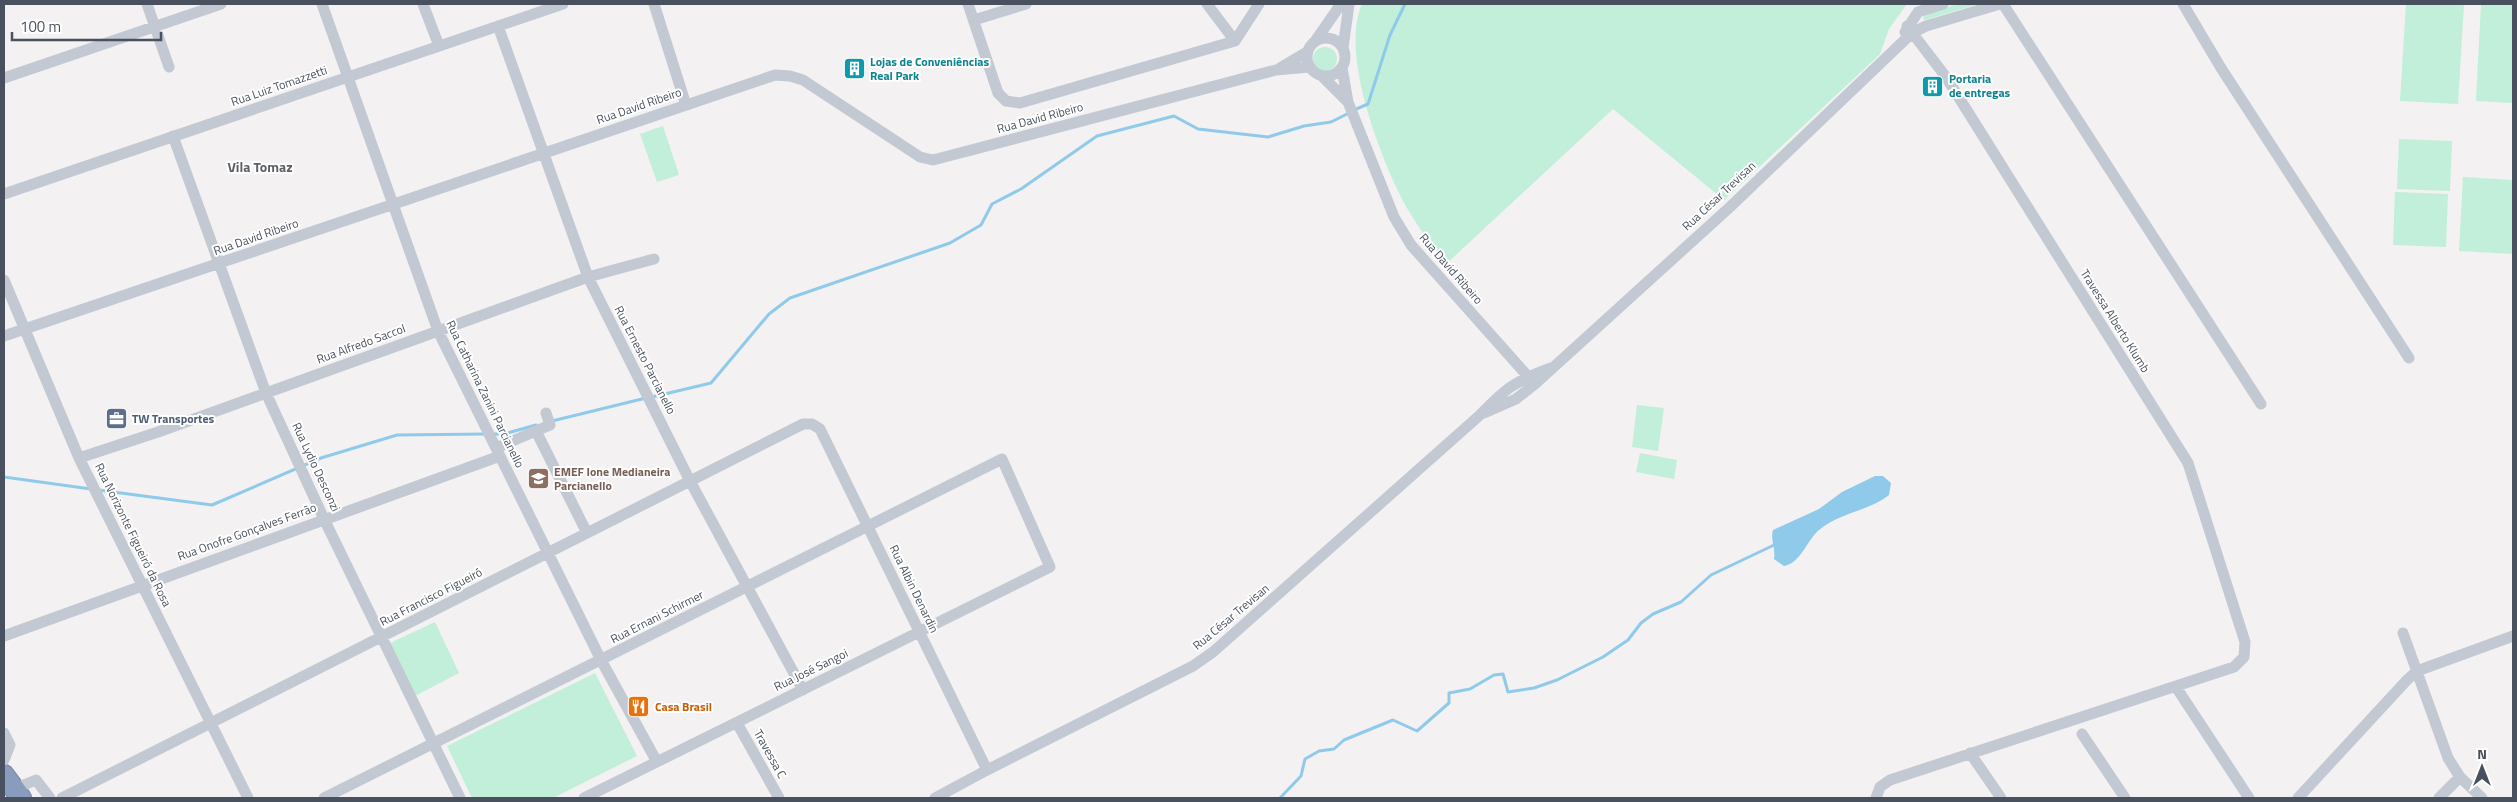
<svg xmlns="http://www.w3.org/2000/svg" width="2517" height="802" font-family="'Titillium Web',sans-serif">
	<style>
		.green { fill: #c1efd9 }
		.water { fill: #8fcaeb }
		.lines { fill: none; stroke-linecap: round; stroke-linejoin: round }
		.stream { stroke: #8fcaeb; stroke-width: 3 }
		.highway-casing { stroke: #7586aa; stroke-width: 22 }
		.street { stroke: #c2c9d2; stroke-width: 11 }
		.highway { stroke: #8a9cbe; stroke-width: 20 }
		.labels { text-anchor: middle; stroke-width: 4; stroke-linejoin: round; paint-order: stroke }
		.culture-label { font-size: 12px; font-weight: bold; fill: #0d838f; stroke: #fff; text-anchor: start }
		.street-label { font-size: 12px; fill: #49515e; stroke: #fff }
		.service-label { font-size: 12px; font-weight: bold; fill: #4e5e75; stroke: #fff; text-anchor: start }
		.education-label { font-size: 12px; font-weight: bold; fill: #785e54; stroke: #fff; text-anchor: start }
		.food-label { font-size: 12px; font-weight: bold; fill: #c56008; stroke: #fff; text-anchor: start }
		.neighbourhood-label { font-size: 14px; font-weight: bold; fill: #5d6065; stroke: #fff }
	</style>
	<rect width="100%" height="100%" fill="#f3f1f1"/>
	<path class="green" d="M1362,4h545l-18,25 -9,25 -156,146 -111,-91 -168,156c-15,-23 -35,-48 -47,-74 -22,-47 -57,-139 -36,-187z
		M1958,4h21l-54,16 -2,-1 2,-5z
		M2406,4h58l-6,100 -58,-3z
		M2481,4h32v99l-37,-2z
		M1313 59a12 12 0 1 1 24 0a12 12 0 1 1-24 0Z
		M663,126l16,49 -22,7 -17,-48z
		M2399,139l53,2 -2,50 -53,-2z
		M2463,177l50,3v74l-54,-3z
		M2395,192l53,2 -2,53 -53,-2z
		M1637,405l27,3 -6,43 -26,-4z
		M1640,453l37,7 -3,19 -38,-7z
		M435,622l24,51 -44,23 -27,-52z
		M595,673l42,83 -84,42h-81l-25,-52z"/>
	<path class="water" d="M1875,476h8l8,7 -2,12c-20,16 -48,17 -70,35 -12,10 -18,33 -35,36l-10,-7c2,-11 -4,-19 -1,-29l46,-21 23,-17z"/>
	<g class="lines">
		<path class="stream" d="M1354,110l14,-6 22,-69 15,-31
			M652,397l59,-14 58,-69 21,-16 160,-55 31,-18 11,-21 29,-15 76,-53 77,-20 24,13 70,8 36,-11 27,-4 18,-9
			M552,421l94,-23
			M491,434h13l32,-9
			M4,477l87,12
			M98,490l114,15 109,-47 76,-23 88,-1
			M1280,798l21,-22 4,-17 14,-8 15,-2 10,-9 49,-20 24,11 32,-28v-10l21,-4 24,-14 9,-1 5,18 26,-4 23,-8 46,-23 25,-17 13,-17 12,-9 28,-12 30,-27 63,-30"/>
		<defs>
			<path id="highway" d="M4,775l17,23"/>
		</defs>
		<use href="#highway" class="highway-casing"/>
		<path class="street" d="M147,4l22,63
			M322,4l116,327 163,329 56,102
			M423,4l16,42
			M654,4l32,101
			M968,4l30,89 8,8 14,2 215,-62 24,-37
			M1207,4l28,37
			M2003,4l258,400
			M2183,4l38,64 188,290
			M974,20l52,-16
			M498,26l90,251 102,204 113,209
			M1905,32l13,-20 25,-8
			M1307 57a19 19 0 1 1 38 0a19 19 0 1 1-38 0Z
			M1316,40l25,-36
			M1343,48l6,-44
			M1280,68l27,-16
			M1342,68l6,34 46,115 17,28 121,136
			M1322,76l26,26
			M4,78l217,-74
			M173,136l93,257 58,126 136,279
			M4,194l559,-190
			M4,280l75,178 169,340
			M4,336l771,-261 15,1 13,4 117,77 13,3 343,-90 33,-3
			M1484,413l32,-14 19,-15 195,-177 182,-174 14,-7 74,-22
			M536,431l51,102
			M496,448l54,-23 -4,-12
			M79,458l79,-26 430,-155 66,-18
			M2403,633l45,125 12,19 22,21
			M4,636l496,-180
			M2176,687l73,111
			M737,723l42,75
			M4,733l6,12 -6,15
			M2082,734l43,64
			M1970,753l31,45
			M14,789l22,-9 14,18
			M62,798l741,-374h9l8,5 167,341
			M324,798l678,-339 48,108 -466,231
			M935,798l52,-28 206,-104 20,-14 267,-237c26,-27 35,-34 71,-47
			M1876,798l4,-11 10,-7 344,-113 10,-10 1,-15 -57,-179 -242,-386 -39,-51
			M2298,798l109,-118 10,-9 96,-35
			M2439,798l21,-21"/>
		<use href="#highway" class="highway"/>
	</g>
	<defs>
		<symbol id="building-square" viewBox="-11 -11 22 22"><rect x="-9" y="-9" width="18" height="18" rx="4" fill="#0f9aa8" stroke="#fff"/><path d="M-4-6H4V6H1V3H-1V6H-4ZM-2.5-4.3h1.7v1.8h-1.7ZM.8-4.3h1.7v1.8H.8ZM-2.5-1h1.7V.8h-1.7ZM.8-1h1.7V.8H.8Z" fill="#fff"/></symbol>
		<symbol id="office-square" viewBox="-11 -11 22 22"><rect x="-9" y="-9" width="18" height="18" rx="4" fill="#5c6f8a" stroke="#fff"/><path d="M-6-3h4V-5.5h4V-3h4V5H-6ZM-1-4.5V-3h2v-1.5ZM-6 0V1H6V0Z" fill="#fff"/></symbol>
		<symbol id="school-square" viewBox="-11 -11 22 22"><rect x="-9" y="-9" width="18" height="18" rx="4" fill="#8d6e63" stroke="#fff"/><path d="M0-5L7-2L0 1L-7-2ZM-4 1L0 2.5L4 1V4Q0 6-4 4Z" fill="#fff"/></symbol>
		<symbol id="restaurant-square" viewBox="-11 -11 22 22"><rect x="-9" y="-9" width="18" height="18" rx="4" fill="#e8710a" stroke="#fff"/><path d="M-5-6h1v4h1v-4h1v4h1v-4h1v5L-1.5 .5V6h-2V.5L-5-1ZM5-6V6H3V1.5H1.5Q1.5-4 5-6Z" fill="#fff"/></symbol>
	</defs>
	<g fill-rule="evenodd">
		<use href="#building-square" x="842" y="56" width="25" height="25"/>
		<use href="#building-square" x="1920" y="74" width="25" height="25"/>
		<use href="#office-square" x="104" y="406" width="25" height="25"/>
		<use href="#school-square" x="526" y="466" width="25" height="25"/>
		<use href="#restaurant-square" x="626" y="694" width="25" height="25"/>
	</g>
	<g class="labels">
		<g class="culture-label">
			<text x="870" y="66">Lojas de Conveniências<tspan x="870" dy="14">Real Park</tspan></text>
			<text x="1949" y="83">Portaria<tspan x="1949" dy="14">de entregas</tspan></text>
		</g>
		<g class="street-label">
			<text transform="translate(279 86) rotate(-19)" y="4">Rua Luiz Tomazzetti</text>
			<text transform="translate(639 106) rotate(-19)" y="4">Rua David Ribeiro</text>
			<text transform="translate(1040 118) rotate(-15)" y="4">Rua David Ribeiro</text>
			<text transform="translate(1719 196) rotate(-43)" y="4">Rua César Trevisan</text>
			<text transform="translate(256 237) rotate(-19)" y="4">Rua David Ribeiro</text>
			<text transform="translate(1451 269) rotate(49)" y="4">Rua David Ribeiro</text>
			<text transform="translate(2115 321) rotate(58)" y="4">Travessa Alberto Klumb</text>
			<text transform="translate(361 344) rotate(-20)" y="4">Rua Alfredo Saccol</text>
			<text transform="translate(645 360) rotate(63)" y="4">Rua Ernesto Parcianello</text>
			<text transform="translate(485 394) rotate(64)" y="4">Rua Catharina Zanini Parcianello</text>
			<text transform="translate(316 467) rotate(65)" y="4">Rua Lydio Desconzi</text>
			<text transform="translate(247 532) rotate(-20)" y="4">Rua Onofre Gonçalves Ferrão</text>
			<text transform="translate(133 535) rotate(64)" y="4">Rua Norizonte Figueiró da Rosa</text>
			<text transform="translate(914 589) rotate(64)" y="4">Rua Albin Denardin</text>
			<text transform="translate(431 597) rotate(-27)" y="4">Rua Francisco Figueiró</text>
			<text transform="translate(657 617) rotate(-27)" y="4">Rua Ernani Schirmer</text>
			<text transform="translate(1231 617) rotate(-40)" y="4">Rua César Trevisan</text>
			<text transform="translate(811 670) rotate(-26)" y="4">Rua José Sangoi</text>
			<text transform="translate(770 754) rotate(61)" y="4">Travessa C</text>
		</g>
		<g class="service-label">
			<text x="132" y="423">TW Transportes</text>
		</g>
		<g class="education-label">
			<text x="554" y="476">EMEF Ione Medianeira<tspan x="554" dy="14">Parcianello</tspan></text>
		</g>
		<g class="food-label">
			<text x="655" y="711">Casa Brasil</text>
		</g>
		<g class="neighbourhood-label">
			<text x="260" y="172">Vila Tomaz</text>
		</g>
	</g>
	<rect width="2517" height="802" fill="none" stroke="#49515e" stroke-width="10"/>
	<g transform="translate(2482 767)" stroke="#ffffff" stroke-width="4" paint-order="stroke">
	<path d="M0-4L9 19L0 12L-9 19Z" fill="#49515e"/>
	<text y="-8" font-size="14" font-weight="bold" text-anchor="middle" fill="#49515e">N</text>
	</g>
	<path d="M12 32v8h149v-8" fill="none" stroke="#49515e" stroke-width="2.5"/>
	<text x="20" y="32" font-size="15" fill="#49515e" stroke="#ffffff" stroke-width="4" paint-order="stroke">100 m</text>
</svg>
